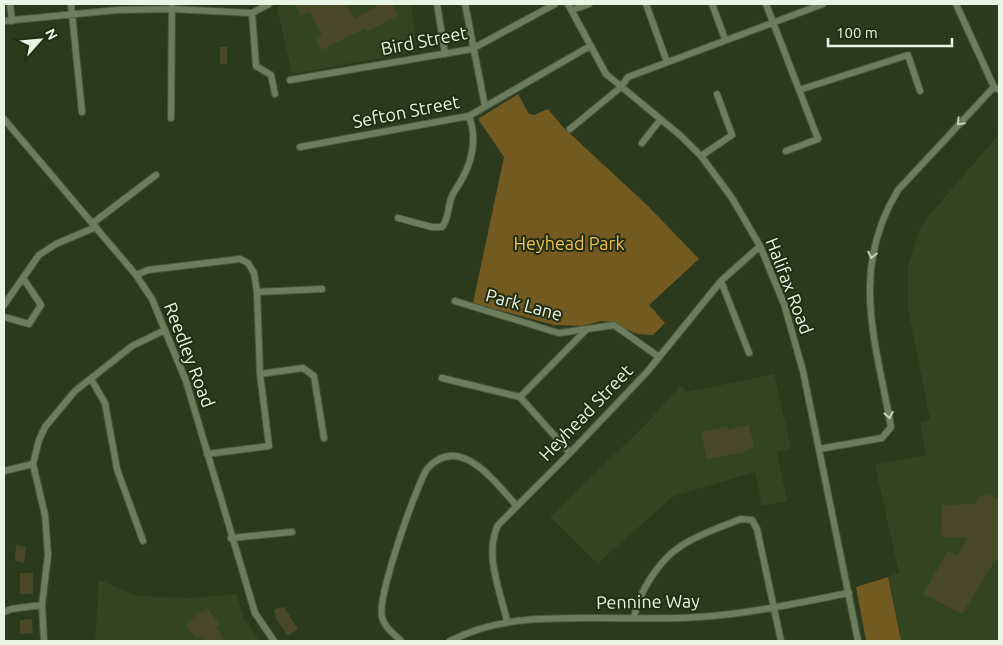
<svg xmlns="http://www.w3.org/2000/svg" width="1003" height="645" font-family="Ubuntu,sans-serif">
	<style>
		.built { fill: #342 }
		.green { fill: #725a21 }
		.building { fill: #484828 }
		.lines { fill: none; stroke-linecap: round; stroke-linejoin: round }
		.street-casing { stroke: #4b573f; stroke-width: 8 }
		.street { stroke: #6c7d5e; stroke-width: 6 }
		.oneway { stroke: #c4d0bb }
		.labels { text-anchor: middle; stroke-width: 4; stroke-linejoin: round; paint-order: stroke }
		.street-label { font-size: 18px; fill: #eaf4e3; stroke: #212e13 }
		.park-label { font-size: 18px; fill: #f3c24b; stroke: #212e13 }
	</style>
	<rect width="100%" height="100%" fill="#2b391d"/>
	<path class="built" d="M283,4h128l6,47 -125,23 -15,-67z
		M999,134v507h-105l7,-2 -13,-62 11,-4 -24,-108 51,-10 -6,-33 10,-3 -22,-111v-41l10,-34 8,-14z
		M774,374l17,74 -14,4 10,49 -25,5 -7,-34 -81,24 -75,66v3l-49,-48 96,-93 34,-38 8,6z
		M99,580l38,16 53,2 47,-4 6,23 17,24h-165z"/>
	<path class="green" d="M518,94l11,20 5,1 14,-6 15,18 85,79 51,53 -50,46 16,18 -12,12 -16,-1 -27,-12 -9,-1 -18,5 -29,-1 -81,-22 31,-146 -26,-38z
		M888,577l13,63 -35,1 -10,-54z"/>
	<path class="building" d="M294,4h52l8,15 22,-12 -2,-3h18l6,11 -31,17 -2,-4 -43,22 -7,-12 7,-3 -12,-23 -9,4z
		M220,47h7v17h-7z
		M749,425l5,22 -10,3 1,2 -38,7 -6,-27 26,-6 1,4z
		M989,495l10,5v57l-5,5 -32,52 -39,-20 25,-43 9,5 10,-18 -26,-1 1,-32 32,-1 6,-8z
		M16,545l10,2 -2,16 -9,-2z
		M20,573h13v21h-13z
		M284,607l14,22 -10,7 -12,-17 -2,-10z
		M207,608l13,17 -4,3 9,13h-19l-4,-5 -5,4 -12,-15z
		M32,619l1,14 -13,1v-14z"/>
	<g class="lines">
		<defs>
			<path id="street" d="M10,4l2,17
				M71,4l11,108
				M437,4l8,50
				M465,4l20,102
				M568,4l38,70 75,62 20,20 31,42 28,48 24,58 19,67 55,270
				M646,4l21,58
				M712,4l13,35
				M766,4l52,135 -32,12
				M956,4l38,83 5,3
				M572,10l17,-6
				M252,13l4,53 15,9 4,19
				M4,21l113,-11 55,-1 80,4 17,-9
				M290,80l182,-31 83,-45
				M799,90l109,-35 12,36
				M171,118l1,-114
				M4,119l132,156 16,24 34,82 69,232 19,28
				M570,129l51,-42 7,-10 195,-73
				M642,143l18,-23
				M300,147l169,-31 121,-70
				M701,156l31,-21 -15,-41
				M398,218l34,9h10c8,-10 5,-22 11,-33 2,-5 6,-9 8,-13 12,-21 16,-43 8,-65
				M93,223l63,-48
				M136,275l12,-5 92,-11 8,4 6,10 3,19 3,82 9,72 -62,8
				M721,281l28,72
				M257,292l65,-3
				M455,301l97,30 7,2 28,-4
				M4,305l35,-50 17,-11 40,-17
				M4,317l25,7 12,-19 -18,-27
				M260,374l43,-6 11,8 10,62
				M442,378l78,19 50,56
				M91,379l14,24 12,66 26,72
				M520,397l67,-68 27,-4 45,32
				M819,449l63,-11 9,-11c-15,-85 -42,-157 7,-237l96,-103
				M4,471l29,-7
				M231,538l61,-6
				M4,612l7,-3 31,-4
				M634,618c4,-25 25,-58 47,-72 18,-12 40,-19 60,-27l11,1 5,9 24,112
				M507,621c-7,-30 -23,-67 -9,-96l72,-72 77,-81 74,-91 39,-35
				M44,641l-2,-36 6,-50 -3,-40 -12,-51 6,-24 6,-13 30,-36 57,-45 33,-16
				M401,641c-7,-7 -17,-14 -19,-24 -5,-20 33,-128 45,-148 32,-37 68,13 89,36
				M450,641c47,-24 94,-23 145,-23 42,0 85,2 126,-3 43,-4 86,-14 128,-22"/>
		</defs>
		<use href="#street" class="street-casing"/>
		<use href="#street" class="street"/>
	</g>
	<defs><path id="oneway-chevron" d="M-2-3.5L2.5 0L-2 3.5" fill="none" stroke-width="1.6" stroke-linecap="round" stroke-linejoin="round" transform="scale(1.25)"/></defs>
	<g class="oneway">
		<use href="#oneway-chevron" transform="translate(960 122) rotate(133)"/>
		<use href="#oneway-chevron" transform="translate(872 255) rotate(102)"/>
		<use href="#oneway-chevron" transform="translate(889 415) rotate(80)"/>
	</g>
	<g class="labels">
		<g class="street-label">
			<text transform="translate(424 41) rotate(-11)" y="6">Bird Street</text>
			<text transform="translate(406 112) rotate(-11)" y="6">Sefton Street</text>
			<text transform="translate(789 286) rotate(69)" y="6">Halifax Road</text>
			<text transform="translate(524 305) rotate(15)" y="6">Park Lane</text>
			<text transform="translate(189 355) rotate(69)" y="6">Reedley Road</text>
			<text transform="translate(586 413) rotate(-46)" y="6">Heyhead Street</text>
			<text transform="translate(648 602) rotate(-1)" y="6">Pennine Way</text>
		</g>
		<g class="park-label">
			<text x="569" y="250">Heyhead Park</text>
		</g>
	</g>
	<rect width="1003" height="645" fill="none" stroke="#eaf4e3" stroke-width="10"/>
	<g transform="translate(40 40) rotate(63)" stroke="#212e13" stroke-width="4" paint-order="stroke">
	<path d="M0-4L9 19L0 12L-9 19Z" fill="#eaf4e3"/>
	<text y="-8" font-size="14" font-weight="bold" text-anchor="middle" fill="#eaf4e3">N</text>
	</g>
	<path d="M828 38v8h124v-8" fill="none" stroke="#eaf4e3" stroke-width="2.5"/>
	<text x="836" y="38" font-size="15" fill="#eaf4e3" stroke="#212e13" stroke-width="4" paint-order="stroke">100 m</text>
</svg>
